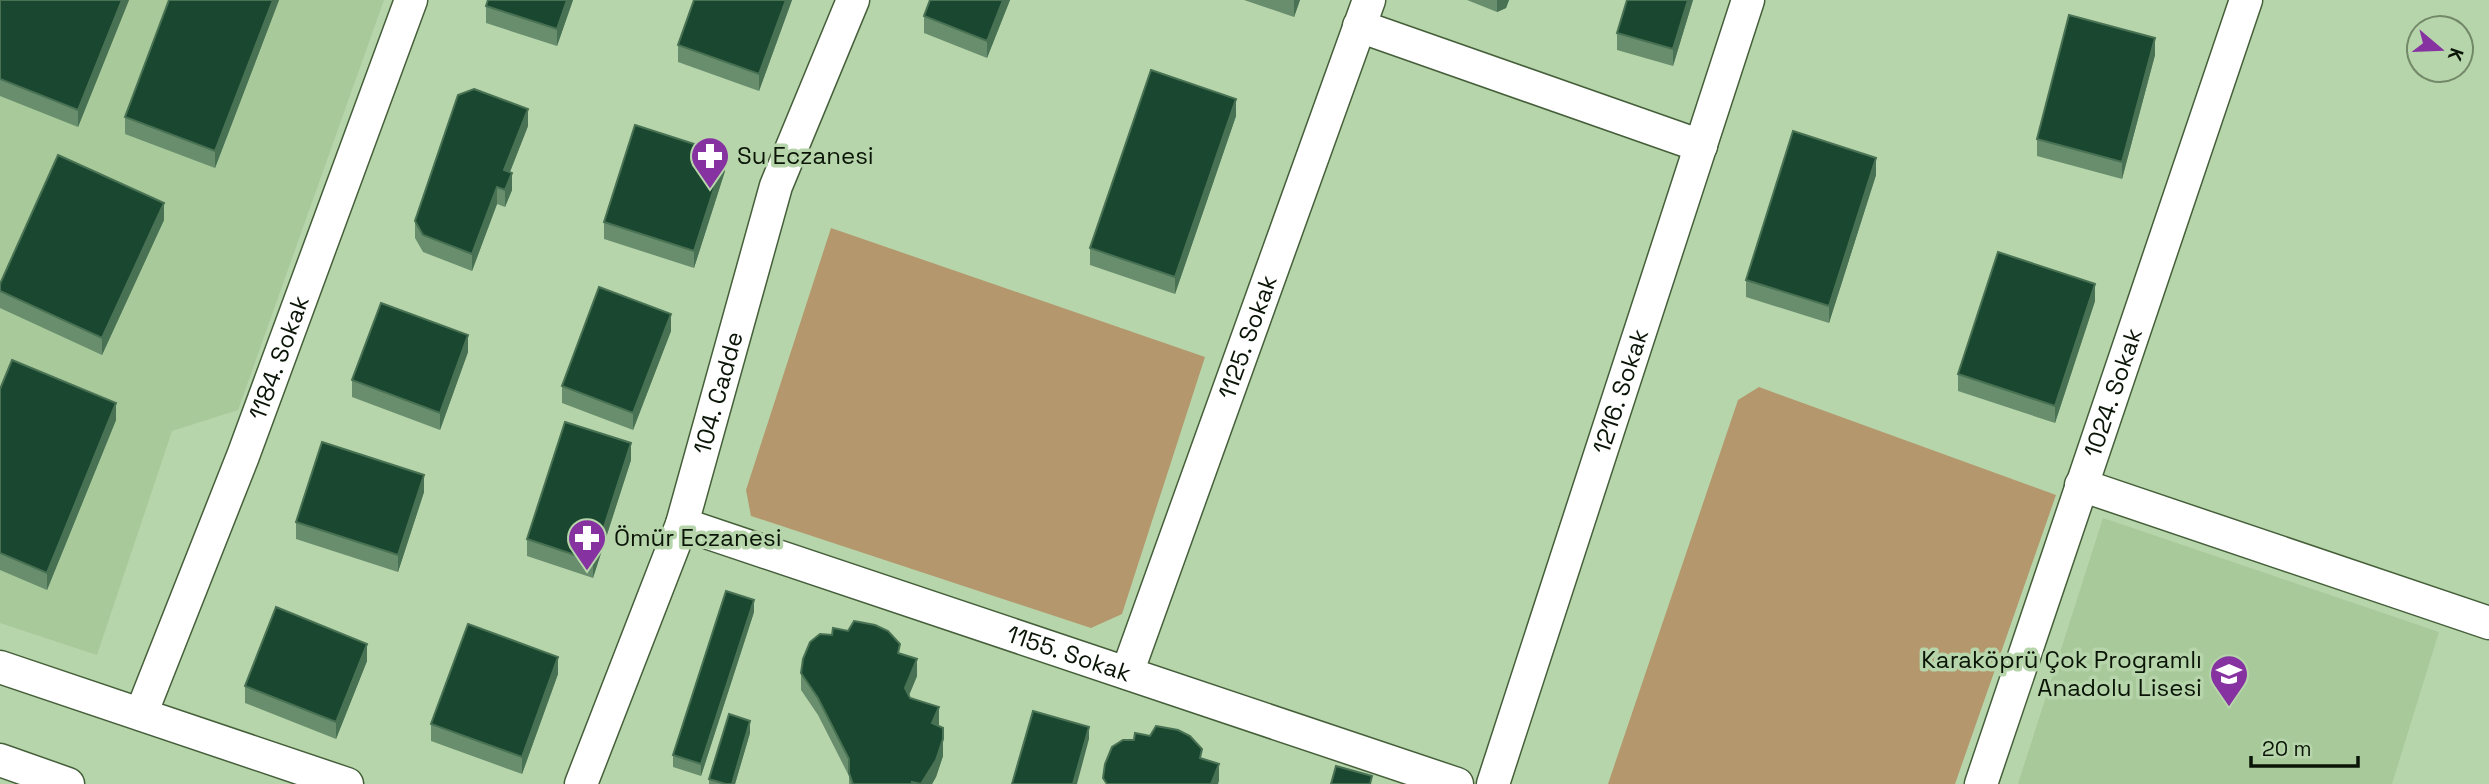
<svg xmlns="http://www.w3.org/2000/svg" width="2489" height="784" font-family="'Space Grotesk',sans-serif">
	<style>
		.built { fill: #a8c99a }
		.green { fill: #b4976c }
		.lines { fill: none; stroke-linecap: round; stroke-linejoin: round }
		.street-casing { stroke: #455f3a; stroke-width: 35 }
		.street { stroke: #fff; stroke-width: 32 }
		.wall { fill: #688e6d }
		.shaded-wall { fill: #497254 }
		.building { fill: #1a472f; stroke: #497254; stroke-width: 2 }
		.labels { text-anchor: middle; stroke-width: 7; stroke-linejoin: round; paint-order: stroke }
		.poi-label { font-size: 24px; fill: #0b1507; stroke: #b7d5ab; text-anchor: start }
		.street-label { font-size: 24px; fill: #0b1507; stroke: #b7d5ab }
	</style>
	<rect width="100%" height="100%" fill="#b7d5ab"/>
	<path class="built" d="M0,0h384l-146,410 -66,21 -75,224 -97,-32z
		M2103,518l336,114 -47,152h-374z"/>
	<path class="green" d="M831,228l374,129 -83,257 -31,14 -340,-112 -5,-26z
		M1759,387l297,108 -101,289h-347l130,-384z"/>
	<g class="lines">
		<defs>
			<g id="street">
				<path d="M1359,26l342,120"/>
				<path d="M2081,485l408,138"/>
				<path id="s1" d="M682,524l775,260"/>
				<path d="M0,667l347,117"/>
				<path id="s2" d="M1127,673l242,-673"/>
				<path id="s3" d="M141,714l102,-258 168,-456"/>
				<path d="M0,760l68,24"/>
				<path id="s4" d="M581,784l101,-260 94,-338 77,-186"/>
				<path id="s5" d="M1493,784l255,-784"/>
				<path id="s6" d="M1981,784l265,-784"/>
			</g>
		</defs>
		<use href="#street" class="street-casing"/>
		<use href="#street" class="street"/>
	</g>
	<path class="wall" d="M0,0h129l-51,127 -78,-31z
		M169,0h110l-64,168 -90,-34v-17z
		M488,0h85l-16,46 -71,-23v-17z
		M792,0l-33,91 -81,-29v-17z
		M930,0h80l-23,58 -63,-25v-17z
		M1244,0h56l-6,17z
		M1467,0h42l-3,8 -9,4z
		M1627,0h66l-20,66 -56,-16v-17z
		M2155,55l-33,124 -85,-23v-17z
		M1236,116l-61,178 -85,-29v-17z
		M528,126l-18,46 2,18 -7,17 -8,-3 -25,67 -49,-19 -8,-14v-17z
		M725,171l-31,97 -90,-29v-17z
		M1876,175l-47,148 -83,-26v-17z
		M164,220l-62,135 -102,-47v-24z
		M2095,301l-40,122 -97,-32v-17z
		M671,331l-38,99 -71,-27v-17z
		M468,352l-28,78 -88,-33v-17z
		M0,389l116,31 -69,170 -47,-20z
		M631,460l-38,118 -66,-22v-17z
		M424,492l-26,80 -102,-33v-17z
		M754,612l-53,164 -28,-9v-12z
		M832,635l68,19 17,22 -8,19 1,3 29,26 -1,2 5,30 -7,21 -4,7h-83v-8l-31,-61 -17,-25v-17z
		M367,661l-31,78 -91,-36v-17z
		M558,674l-36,100 -91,-33v-17z
		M750,733l-15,51h-26v-5z"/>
	<path class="shaded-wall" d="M122,0h7l-51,127v-17z
		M273,0h6l-64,168v-17z
		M567,0h6l-16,46v-17z
		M786,0h6l-33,91v-17z
		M1003,0h7l-23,58v-17z
		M1294,0h6l-6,17z
		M1497,0h12l-3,8 -9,4z
		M1688,0h5l-20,66v-17z
		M2155,38v17l-33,124v-17z
		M1236,99v17l-61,178v-17z
		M528,109v17l-24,61v-17z
		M725,154v17l-31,97v-17z
		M1876,158v17l-47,148v-17z
		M512,173v17l-7,17v-17z
		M497,187v17l-25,67v-17z
		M164,203v17l-62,135v-17z
		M2095,284v17l-40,122v-17z
		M671,314v17l-38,99v-17z
		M468,335v17l-28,78v-17z
		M116,403v17l-69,170v-17z
		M631,443v17l-38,118v-17z
		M424,475v17l-26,80v-17z
		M754,600v12l-53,164v-12z
		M367,644v17l-31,78v-17z
		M558,657v17l-36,100v-17z
		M917,659v17l-12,29v-17z
		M939,707v17l-7,16v-17z
		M750,721v12l-15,51h-3z
		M1089,727v12l-12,45h-4z
		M943,739v17l-7,21 -4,7h-11z
		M1219,764v17l-1,3h-7z"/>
	<path class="building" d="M0,0h122l-44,110 -78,-31z
		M169,0h104l-58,151 -90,-34z
		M488,0h79l-10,29 -71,-23z
		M694,0h92l-27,74 -81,-29z
		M930,0h73l-16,41 -63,-25z
		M1627,0h61l-15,49 -56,-16z
		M2069,15l86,23 -33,124 -85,-23z
		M1151,70l85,29 -61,178 -85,-29z
		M474,89l54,20 -24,61 8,3 -7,17 -8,-3 -25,67 -49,-19 -8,-14 43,-126z
		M635,125l90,29 -31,97 -90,-29z
		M1793,131l83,27 -47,148 -83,-26z
		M58,155l106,48 -62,135 -102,-47v-7z
		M1998,252l97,32 -40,122 -97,-32z
		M599,287l72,27 -38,99 -71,-27z
		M381,303l87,32 -28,78 -88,-33z
		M12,360l104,43 -69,170 -47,-20v-164z
		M565,422l66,21 -38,118 -66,-22z
		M322,442l102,33 -26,80 -102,-33z
		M726,591l28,9 -53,164 -28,-9z
		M276,607l91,37 -31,78 -91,-36z
		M854,621l21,4 13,6 12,13 -2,9 19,6 -12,29 5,10 29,9 -7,16 11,5v11l-7,21 -15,24 -9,-2v2h-59l-4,-11v-14l-31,-61 -17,-25 2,-14 7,-17 10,-8 12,1 1,-7 15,3z
		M468,624l90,33 -36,100 -91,-33z
		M1033,711l56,16 -16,57h-61z
		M729,714l21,7 -18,63h-6l-17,-5z
		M1156,726l22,4 12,6 12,13 -2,9 19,6 -8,20h-104l-4,-6 2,-14 7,-17 11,-7h11l1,-7 15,3z
		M1336,766l36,10 -2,8h-39z"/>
	<defs>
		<symbol id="pharmacy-pin" viewBox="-11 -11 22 30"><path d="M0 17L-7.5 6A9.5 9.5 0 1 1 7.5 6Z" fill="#8632a1" stroke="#b7d5ab"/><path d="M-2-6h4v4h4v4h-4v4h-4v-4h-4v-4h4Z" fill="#fff"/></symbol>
		<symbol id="school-pin" viewBox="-11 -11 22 30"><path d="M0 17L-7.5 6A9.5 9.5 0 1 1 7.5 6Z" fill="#8632a1" stroke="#b7d5ab"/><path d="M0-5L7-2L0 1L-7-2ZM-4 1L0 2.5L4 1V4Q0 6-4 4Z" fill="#fff"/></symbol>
	</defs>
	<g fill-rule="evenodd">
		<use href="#pharmacy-pin" x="688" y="134" width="44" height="60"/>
		<use href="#pharmacy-pin" x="565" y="516" width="44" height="60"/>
		<use href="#school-pin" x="2207" y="652" width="44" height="60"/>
	</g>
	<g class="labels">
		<g class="poi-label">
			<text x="737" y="164">Su Eczanesi</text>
			<text x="614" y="546">Ömür Eczanesi</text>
			<text x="2202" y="668" text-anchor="end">Karaköprü Çok Programlı<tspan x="2202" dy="28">Anadolu Lisesi</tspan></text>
		</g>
		<g class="street-label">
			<text dy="8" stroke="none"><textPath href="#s2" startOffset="357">1125. Sokak</textPath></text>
			<text dy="8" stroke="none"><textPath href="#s3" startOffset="382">1184. Sokak</textPath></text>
			<text dy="8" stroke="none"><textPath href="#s4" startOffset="415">104. Cadde</textPath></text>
			<text dy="8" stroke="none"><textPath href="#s5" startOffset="413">1216. Sokak</textPath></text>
			<text dy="8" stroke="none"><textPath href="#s6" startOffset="413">1024. Sokak</textPath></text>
			<text dy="8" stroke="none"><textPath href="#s1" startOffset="408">1155. Sokak</textPath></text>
		</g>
	</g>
	<g transform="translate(2440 49) rotate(109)"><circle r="33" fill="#b7d5ab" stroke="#728869" stroke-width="2"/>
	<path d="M0-5L12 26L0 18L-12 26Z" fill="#8632a1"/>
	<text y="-10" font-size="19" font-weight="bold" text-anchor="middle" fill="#0b1507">K</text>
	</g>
	<path d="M2251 756v10h107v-10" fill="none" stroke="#0b1507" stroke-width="3.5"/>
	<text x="2262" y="756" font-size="21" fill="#0b1507" stroke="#b7d5ab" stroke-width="5" paint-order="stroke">20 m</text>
</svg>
